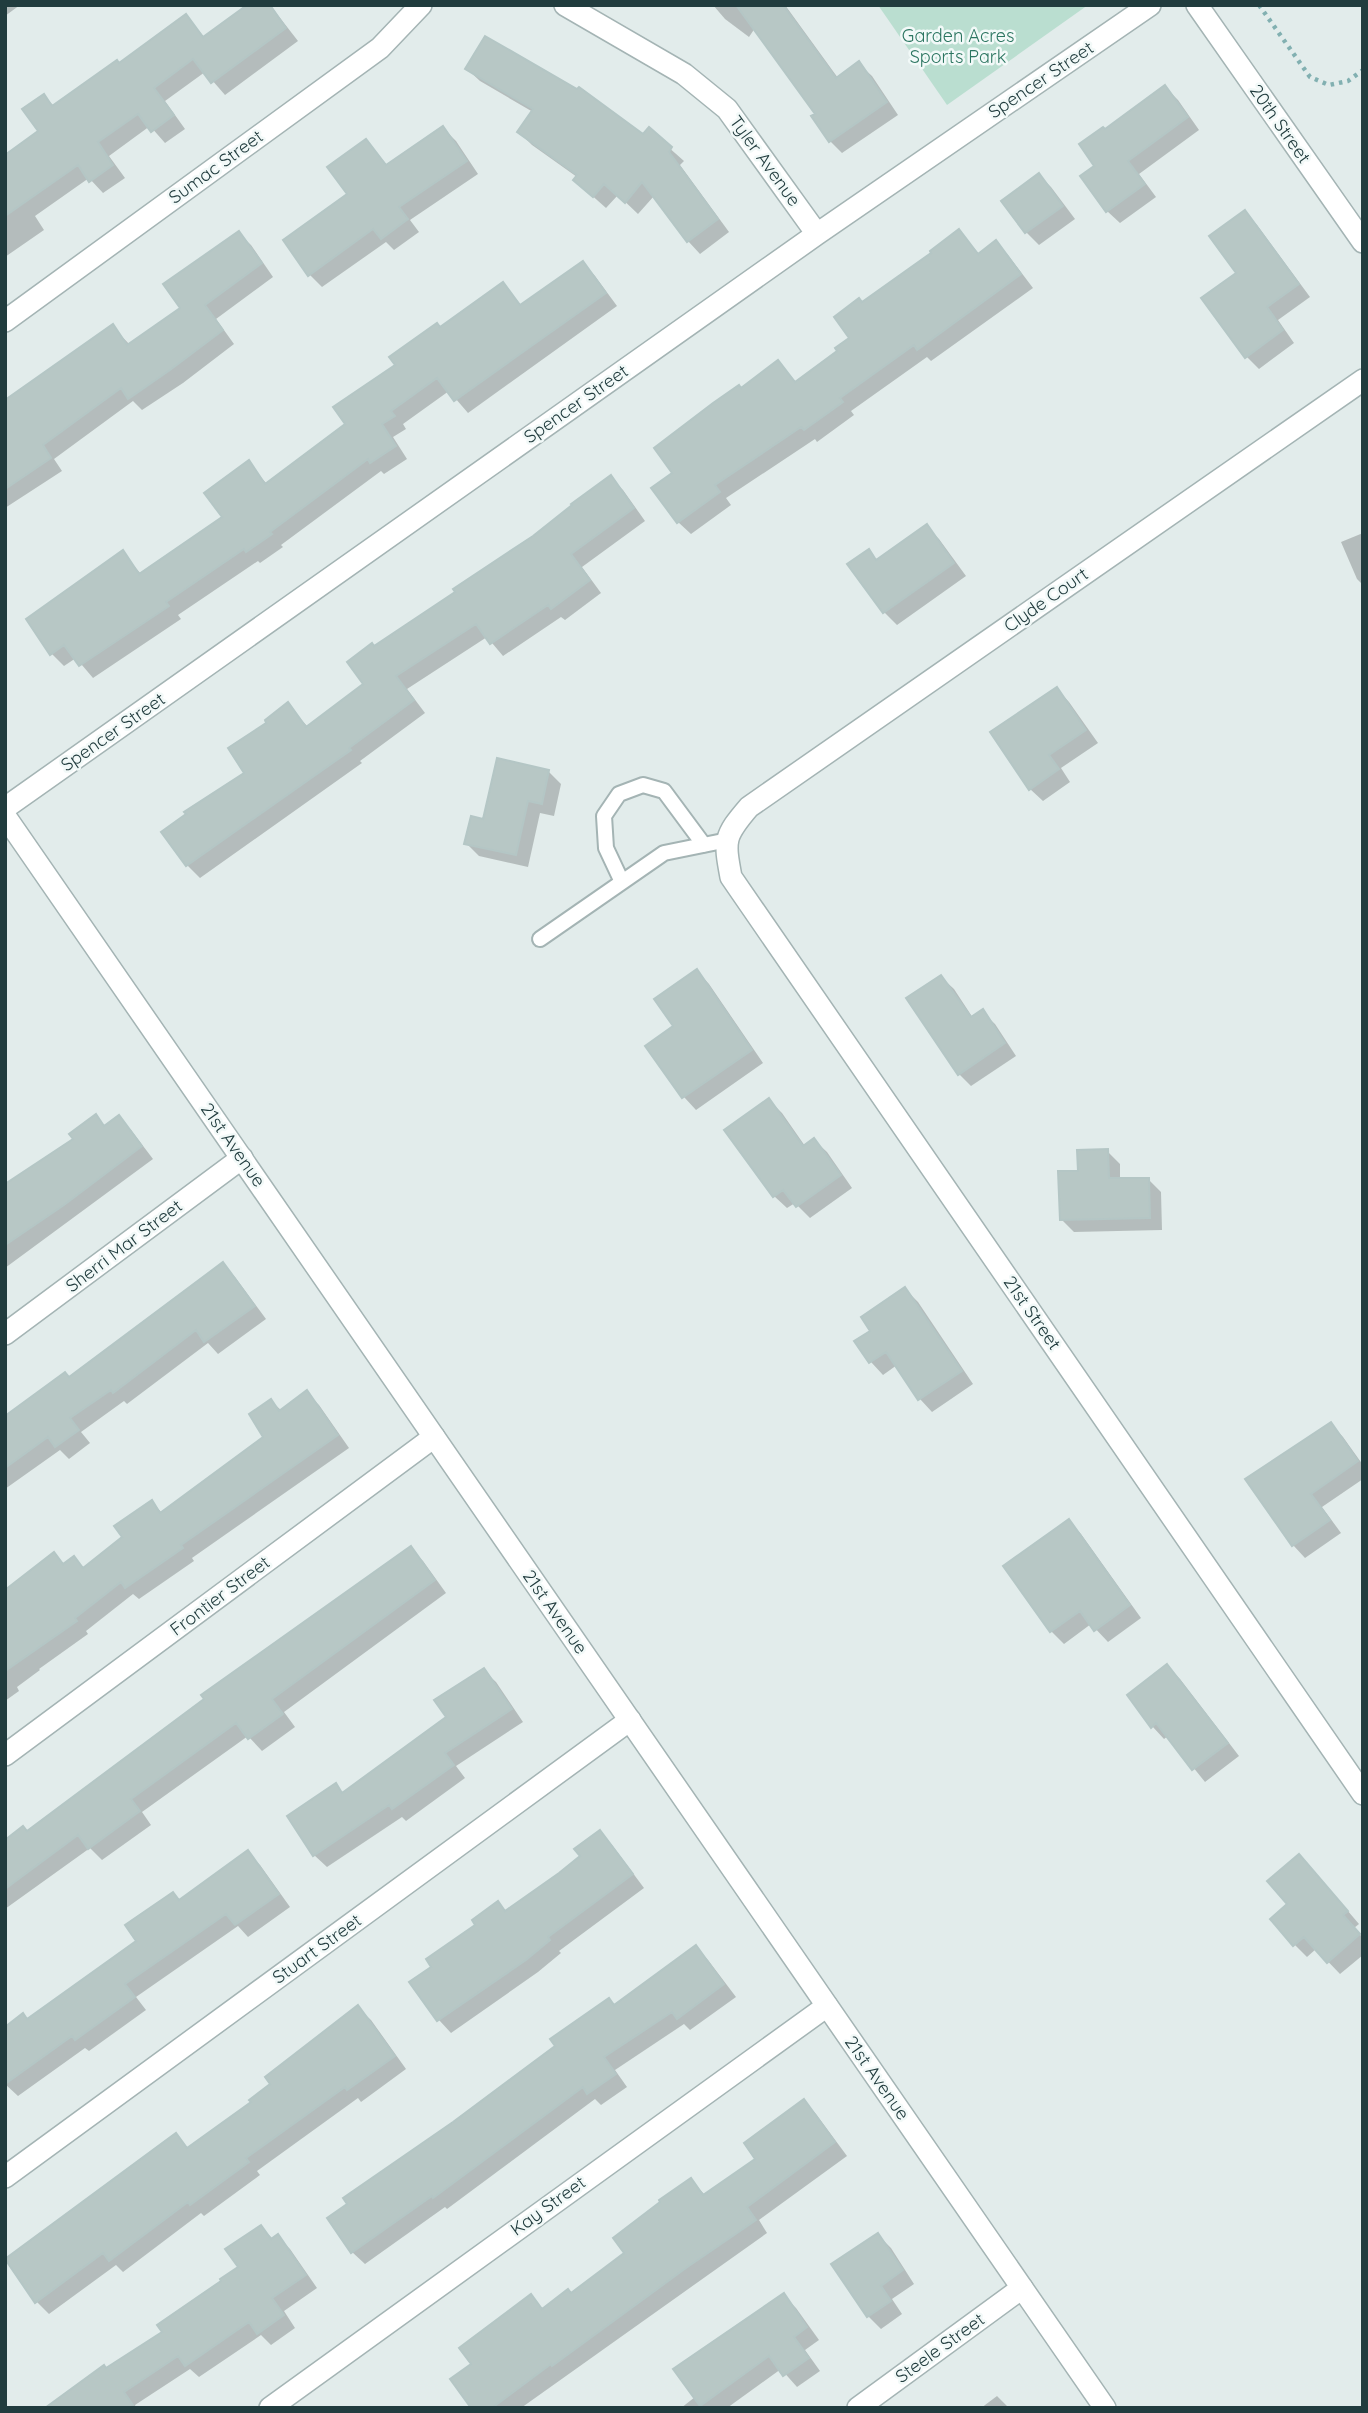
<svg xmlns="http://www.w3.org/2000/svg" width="1368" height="2413" font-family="Quicksand,sans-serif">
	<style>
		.green { fill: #baded0 }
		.shadow { fill: #0003 }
		.building { fill: #b7c7c5; stroke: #b4c6c5; stroke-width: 2 }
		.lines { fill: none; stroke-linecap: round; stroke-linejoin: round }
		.service-casing { stroke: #a4b4b4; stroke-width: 18 }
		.minor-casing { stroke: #a4b4b4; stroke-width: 24 }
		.tertiary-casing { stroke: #a4b4b4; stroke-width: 24 }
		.path { stroke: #82b0b1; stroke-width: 4.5; stroke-dasharray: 3.5 5; stroke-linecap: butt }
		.service { stroke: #fff; stroke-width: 14 }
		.minor { stroke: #fff; stroke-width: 21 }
		.tertiary { stroke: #fff; stroke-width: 21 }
		.labels { text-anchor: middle; stroke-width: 5; stroke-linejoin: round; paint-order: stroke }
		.park-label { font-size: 18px; fill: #2b7560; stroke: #f2f9f8 }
		.street-label { font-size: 18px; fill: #213c3e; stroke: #f2f9f8 }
	</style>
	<rect width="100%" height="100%" fill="#e2eceb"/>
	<path class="green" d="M878,5h210l-141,100z"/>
	<path class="shadow" d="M5,5h15l-15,11z
		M270,5l28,36 -73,54 -20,-23 -40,29 20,28 -20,14 -15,-17 -41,30 16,22 -22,15 -14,-15 -54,38 9,14 -39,27v-100l35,-25 4,-36 10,10 65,-41 67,-49 19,22z
		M713,5h72l53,73 21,-14 13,12 26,39 -56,38 -12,-12 -13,-27 -62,-86 -6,9 -24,-18z
		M467,69l177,67 5,-6 35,31 -4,4 49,67 -29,22 -12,-13 -34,-45 -16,18 -20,-19 -12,13 -18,-16 -11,-15 -45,-32 -13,-13 14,-20 -53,-31z
		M1165,87l13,13 21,30 -60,44 17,23 -36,26 -13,-12 -10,-45 8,-35z
		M443,128l13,13 22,33 -68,46 9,12 -25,18 -8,-8 -64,45 -12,-12 -25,-34 64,-47 17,-53 22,25z
		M1039,175l12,12 24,32 -36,26 -13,-13 -23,-31z
		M1245,212l12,13 53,72 -32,23 16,23 -35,26 -13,-13 -7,-83z
		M959,231l21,24 16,-12 12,12 25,33 -102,73 -4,-4 -76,54 3,4 -37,27 -2,-3 -89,59 5,7 -40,29 -13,-12 -4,-48 68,-85 36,-27 19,21 43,-31 11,-14 12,-34 71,-51z
		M238,233l13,12 22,32 -57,42 18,25 -51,39 -41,27 -9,-9 -79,58 8,12 -57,37v-71l108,-110 17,18 53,-37z
		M583,263l12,13 22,30 -149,107 -19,-22 -46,33 3,5 -13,8 14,22 -23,15 -3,-3 -100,74 2,2 -23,16 -2,-2 -80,54 3,4 -88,59 -17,-20 -12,8 -13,-13 72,-100 18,21 83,-56 24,-55 19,21 80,-59 50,-59 43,-37 63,-44 19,21z
		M611,478l12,12 22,31 -63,46 19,26 -36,27 -4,-3 -58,39 -16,-19 -80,52 18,24 -65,48 2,2 -162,115 -13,-13 -24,-33 84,-59 22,-50 19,-18 20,22 58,-42 8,-37 160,-110z
		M927,527l12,12 27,37 -69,49 -13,-13 -34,-48 18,-13 10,10z
		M1363,533v52l-6,-6 -16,-37z
		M1057,689l12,13 29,41 -37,25 9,14 -27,19 -13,-12z
		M548,771l13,13 -7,32 -14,-3 -12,54 -49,-11 -13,-13 19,-22z
		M697,971l12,13 54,79 -67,47 -12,-13 -36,-51 28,-19z
		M941,977l13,12 19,29 9,-6 13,12 21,32 -45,30 -12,-12z
		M769,1100l13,13 23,33 9,-6 13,12 25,36 -42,30 -15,-15 -8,5 -13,-12z
		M95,1117l11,10 12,-10 13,13 22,29 -148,109v-82l70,-46z
		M1107,1151l13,13v16l28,-1 13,13 1,38 -88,2 -13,-13 18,-46z
		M223,1265l12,12 31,42 -48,35 -10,-11 -81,61 -3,-3 -43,31 9,11 -21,16 -9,-9 -55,39v-67l64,-43z
		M905,1289l13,13 55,82 -41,28 -12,-13 -23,-34 -14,10 -12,-13 -14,-20 16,-11z
		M307,1393l12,12 30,43 -157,110 2,3 -55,38 -6,-5 -47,37 2,3 -49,35 1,1 -23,17 2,4 -14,10v-76l49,-71 11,11 9,-7 11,11 39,-31 28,-36 10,11 104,-75 5,-37 11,10z
		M1331,1424l12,13 20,28v14l-41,28 19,26 -36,25 -12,-13z
		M1069,1521l12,13 60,84 -33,24 -17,-18 -27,20 -13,-13z
		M411,1549l12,12 23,32 -162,119 11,15 -33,24 -14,-15 -106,76 9,13 -49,35 -12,-12 -85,61v-67l22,-9z
		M1167,1666l13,13 59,77 -34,26 -37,-46 -4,3 -12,-13z
		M483,1670l13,12 27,40 -67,44 9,12 -59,43 -4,-4 -75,50 -13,-12 22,-69 8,8 104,-76z
		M600,1832l12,13 32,43 -85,63 2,2 -23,19 -87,61 -12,-13 -27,-38 21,-15 45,-42 28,-13 77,-56z
		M248,1853l12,12 30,42 -42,30 -10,-11 -102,71 10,13 -57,41 -4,-3 -67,48 -13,-12v-55l23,-8 110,-79z
		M1312,1869l47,55 -5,4 9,10v17l-23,19 -24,-25 -9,8 -13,-13 -4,-39z
		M696,1947l12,13 28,37 -46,33 -6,-6 -69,46 12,17 -26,18 -6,-6 -148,110 -2,-2 -80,57 -13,-12 102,-129z
		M358,2008l13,12 35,49 -45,33 -3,-4 -101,73 3,4 -56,41 -3,-3 -78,59 -7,-7 -67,49 -12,-12 139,-167 13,14 64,-47z
		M804,2101l12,13 31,42 -88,64 8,13 -246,175h-48v-44l58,-67 13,13 27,-15 56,-42 36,-51 28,-22 14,15 53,-36z
		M261,2227l13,13 4,-3 12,12 27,39 -33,23 11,17 -24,17 -10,-10 -62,42 -9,-8 -55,36 1,3h-76l46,-38 58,-38 76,-65z
		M878,2235l13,13 23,36 -22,15 10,15 -21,15 -13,-13z
		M784,2296l12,12 23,32 -14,10 15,21 -23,16 -16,-18 -54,39h-46l14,-11z
		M997,2396l12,12h-28z"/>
	<path class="building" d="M247,5h23l16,23 -75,55 -18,-24 -39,29 20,27 -23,17 -13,-18 -40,28 15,23 -24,17 -11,-17 -73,51v-61l33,-24 -16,-22 22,-15 8,12 65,-46 2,3 67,-49 17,23z
		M736,5h47l53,73 23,-17 28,41 -58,40 -18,-26 4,-2z
		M485,36l92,53 2,-2 64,47 6,-7 23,20 -3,5 49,67 -31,23 -45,-60 -17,21 -21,-19 -11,13 -20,-17 4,-5 -60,-43 16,-23 -68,-40z
		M1165,85l23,32 -60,44 17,23 -39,28 -26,-36 14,-10 -15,-22 24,-17 2,2z
		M443,126l24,35 -68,46 9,12 -27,20 -8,-10 -65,47 -25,-36 64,-46 -20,-27 39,-28 20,26z
		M1039,173l24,33 -38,27 -24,-32z
		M1245,210l54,74 -32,23 16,23 -38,28 -44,-60 35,-25 -27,-37z
		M959,229l19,25 18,-14 25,34 -104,76 -3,-5 -74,53 3,4 -39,28 -3,-3 -86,58 5,7 -43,31 -26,-35 21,-15 -18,-25 59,-45 26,-18 2,3 37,-28 17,22 42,-31 -2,-3 14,-10 -15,-21 25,-19 3,4 69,-49 -1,-2z
		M239,231l23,32 -57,42 18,25 -53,40 -42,29 -7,-11 -78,57 8,13 -46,31v-89l108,-76 14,21 53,-37 -17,-24z
		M583,261l23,32 -152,108 -17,-23 -46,33 4,5 -13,8 14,22 -26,17 -2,-4 -98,73 2,2 -26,18 -2,-3 -78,53 3,4 -90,60 -15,-21 -14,10 -24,-36 97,-69 16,24 83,-57 -18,-24 45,-33 16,24 80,-60 -12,-17 62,-42 -6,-8 48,-34 3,4 63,-45 17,23z
		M611,475l23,33 -63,46 19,26 -39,29 -3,-4 -58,39 -14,-20 -80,52 18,24 -65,48 2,2 -165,116 -25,-34 25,-18 -2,-2 60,-39 -16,-25 38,-25 -1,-3 23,-18 18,25 57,-43 -16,-22 25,-19 2,3 81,-54 -2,-3 80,-53 39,-31 -1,-1z
		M927,524l27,39 -71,50 -36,-49 22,-15 7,11z
		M1057,687l29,43 -37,25 10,14 -30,21 -39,-58z
		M497,758l52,12 -7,34 -14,-3 -12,54 -52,-11 7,-28 12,3z
		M697,969l55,81 -70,48 -37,-52 28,-20 -19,-27z
		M941,975l30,42 12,-8 22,34 -47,32 -52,-77z
		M769,1098l34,48 11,-8 27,37 -45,32 -13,-17 -10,7 -49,-67z
		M96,1114l8,12 15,-11 23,31 -78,59 -59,40v-61l68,-45 -4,-5z
		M1108,1149l1,29h40l1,40 -90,2 -2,-49h20l-1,-21z
		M223,1262l32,44 -51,36 -8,-12 -83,63 -2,-3 -41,28 9,12 -24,17 -7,-10 -43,31v-52l60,-44 4,5z
		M905,1287l57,84 -44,29 -32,-48 -17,11 -15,-22 16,-10 -9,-14z
		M307,1390l31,45 -157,110 2,3 -58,40 -4,-6 -46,36 2,3 -72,50v-81l49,-38 9,12 11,-8 9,12 39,-31 -8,-11 38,-26 8,13 103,-76 -14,-23 22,-15 8,12z
		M1331,1422l27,39 -47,33 19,26 -38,26 -47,-67z
		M1069,1519l61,86 -36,26 -14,-20 -30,21 -47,-66z
		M411,1546l24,34 -163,119 11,15 -35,25 -12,-16 -105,76 9,12 -52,38 -10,-14 -73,54v-49l18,-14 4,5 177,-132 -3,-4z
		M1167,1664l61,79 -36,27 -36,-47 -5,5 -24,-33z
		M484,1668l28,41 -67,44 9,12 -62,44 -3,-4 -76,51 -26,-40 49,-33 6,10 104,-76 -12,-17z
		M600,1830l33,44 -85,63 2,3 -24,20 -89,61 -28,-39 22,-15 -5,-8 49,-34 -3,-5 26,-19 7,10 54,-38 21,-17 -6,-7z
		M248,1850l31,44 -44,31 -9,-11 -101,70 10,13 -60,43 -3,-4 -67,48v-57l18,-14 4,6 109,-78 -11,-16 48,-33 6,8z
		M1299,1854l49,57 -5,4 17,19 -33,29 -23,-26 -11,9 -23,-27 17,-15 -20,-23z
		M696,1945l28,39 -47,35 -5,-7 -68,45 12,17 -29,20 -4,-7 -150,111 -1,-2 -81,57 -24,-35 20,-14 -4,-6 110,-76 102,-76 -5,-7 59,-41 5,7z
		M358,2005l37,51 -48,34 -2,-3 -99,71 3,4 -59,43 -2,-3 -79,59 -6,-8 -68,50 -30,-44 171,-126 11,15 64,-46 -2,-2 21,-16 -5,-7z
		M804,2099l31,43 -88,65 9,13 -70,48 -134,98 -1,-2 -59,44h-21l-21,-29 21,-15 -12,-16 72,-54 11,15 26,-20 3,4 53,-40 -11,-15 47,-36 -1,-2 32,-22 12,17 52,-36 -11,-16z
		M261,2225l10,14 7,-5 28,41 -34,23 12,17 -27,19 -8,-12 -64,44 -7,-10 -54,36 11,16h-90l59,-43 2,3 56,-36 -5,-7 64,-44 -1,-2 18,-12 -13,-18z
		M878,2233l25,37 -22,16 10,15 -24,16 -36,-53z
		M784,2293l23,34 -13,10 15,21 -26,18 -14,-20 -69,50 -27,-37z"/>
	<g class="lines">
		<defs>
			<path id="service" d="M622,882l-16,-34 -2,-32 15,-22 24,-9 21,6 40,54
				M540,939l124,-86 64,-13"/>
			<path id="minor" d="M565,5l119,69 43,35 90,125
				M1197,5l166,237
				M5,321l375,-273 41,-43
				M1363,380l-614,427c-25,29 -25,33 -18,70l632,917
				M5,808l812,-574 333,-229
				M5,1334l237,-176
				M5,1755l429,-318
				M5,2177l625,-457
				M270,2408l557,-402
				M858,2408l164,-120"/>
			<path id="tertiary" d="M5,816l1100,1592"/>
		</defs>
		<use href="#service" class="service-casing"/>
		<use href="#minor" class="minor-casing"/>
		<use href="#tertiary" class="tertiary-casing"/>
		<path class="path" d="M1259,5l51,72 19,8 19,-4 15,-11"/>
		<use href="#service" class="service"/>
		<use href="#minor" class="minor"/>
		<use href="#tertiary" class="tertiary"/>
	</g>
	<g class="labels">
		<g class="park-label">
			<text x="958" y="42">Garden Acres<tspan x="958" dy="21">Sports Park</tspan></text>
		</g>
		<g class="street-label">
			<text transform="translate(1041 80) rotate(-34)" y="6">Spencer Street</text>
			<text transform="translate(1280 124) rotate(55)" y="6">20th Street</text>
			<text transform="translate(765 161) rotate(54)" y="6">Tyler Avenue</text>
			<text transform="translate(216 167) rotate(-36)" y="6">Sumac Street</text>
			<text transform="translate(576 404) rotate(-35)" y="6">Spencer Street</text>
			<text transform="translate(1046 600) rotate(-35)" y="6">Clyde Court</text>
			<text transform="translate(113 732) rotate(-35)" y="6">Spencer Street</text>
			<text transform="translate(233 1145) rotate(55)" y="6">21st Avenue</text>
			<text transform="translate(124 1246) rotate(-37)" y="6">Sherri Mar Street</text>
			<text transform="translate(1032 1313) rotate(55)" y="6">21st Street</text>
			<text transform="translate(220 1596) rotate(-37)" y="6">Frontier Street</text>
			<text transform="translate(555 1612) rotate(55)" y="6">21st Avenue</text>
			<text transform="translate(317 1949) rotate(-36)" y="6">Stuart Street</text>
			<text transform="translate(877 2078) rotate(55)" y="6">21st Avenue</text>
			<text transform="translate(548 2206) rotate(-36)" y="6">Kay Street</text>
			<text transform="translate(940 2348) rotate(-36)" y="6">Steele Street</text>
		</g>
	</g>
	<rect width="1368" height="2413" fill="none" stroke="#213c3e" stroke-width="14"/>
</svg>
